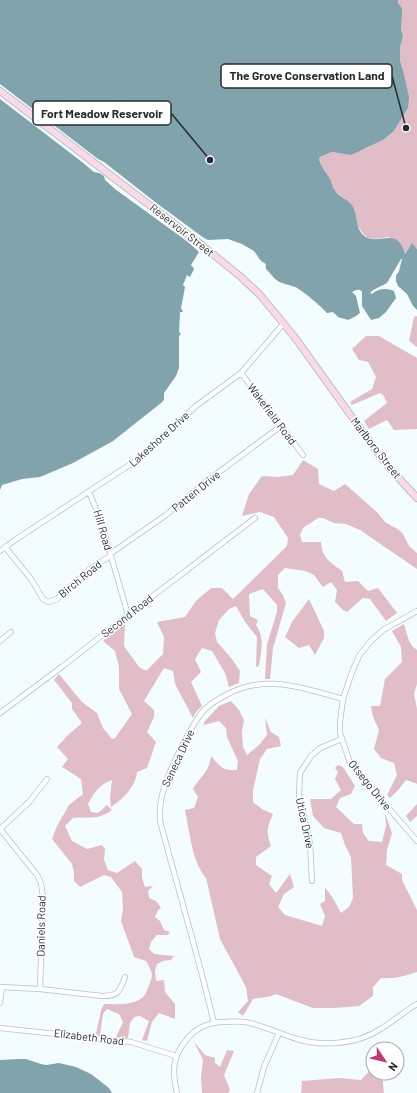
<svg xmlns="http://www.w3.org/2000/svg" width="417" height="1093" font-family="Barlow,sans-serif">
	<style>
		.green { fill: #e1bec7 }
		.water { fill: #80a3ac }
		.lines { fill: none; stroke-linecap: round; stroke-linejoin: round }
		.street-casing { stroke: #b0c4ca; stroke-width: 6 }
		.secondary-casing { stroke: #b0c4ca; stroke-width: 8 }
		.street { stroke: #fff; stroke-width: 4.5 }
		.secondary { stroke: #fdd9e5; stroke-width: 6 }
		.labels { text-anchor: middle; stroke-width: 3; stroke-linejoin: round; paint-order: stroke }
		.street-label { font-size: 11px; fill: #242c2e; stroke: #fff }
		.leader { fill: none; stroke: #242c2e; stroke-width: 1.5 }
		.callout-dot { fill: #242c2e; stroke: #fff; stroke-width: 1.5 }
		.callout { fill: #fff; stroke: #242c2e; stroke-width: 1.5 }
		.callout-label { font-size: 12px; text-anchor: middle; font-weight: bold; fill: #242c2e }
	</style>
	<rect width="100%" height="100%" fill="#f3fcfe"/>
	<path class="green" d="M398,0h19v249l-5,-5 -2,2 -4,8h-1l-16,-17 -15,2 -5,-1 -5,-3 -7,-10 -2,-13 -10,-13 -10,-8 -16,-31 1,-3 12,-5 5,1 28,-4 13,-7 5,-2 11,-9 14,-23 -1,-19 -3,-15 -4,-14v-12l3,-12 -2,-7 1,-13v-8l-4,-5z
		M417,316v31l-8,-6 5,-24z
		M366,336h13l38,22v71l-23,1 -7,-10 -18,9 -5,-8 23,-18 -4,-8 -3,-2 -28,12 -2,-3 22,-13 4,-12 -8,-15 -9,-2 -7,-11z
		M303,460l15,9 1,15 15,7 11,-7 32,28 8,10 14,8 4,4 6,12 8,7v16l-57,-39 -14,-6 -12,-1 -11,-5h-5l-15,10 -3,7 2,7h19c1,16 9,20 21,29l3,11 13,-1 10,10 10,-3 19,25 -11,8 -16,-22 -7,-1 -16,14 -4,-2 -8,-8 2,-12 -6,-8 -8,5 -9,-12 -9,-4 -20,-3 -7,7v13l5,7 3,8 -13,45 -3,31h-5l2,-35 10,-32v-7l-14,-16 -14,5 1,22 8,4 -2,5c9,12 5,27 3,41l-3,1 1,-30 -12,-15 -9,-16 -7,3 -10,11 -4,13 2,9 15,17 8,12 -1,12 -10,4 -4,-14 -13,-22 -10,-3 -7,11 6,13 -10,10 11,24 -6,6 -3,6 -18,-34 -2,-13 -9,-3 -20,33 10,9v7l-7,15 9,10 -9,26 -10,4c-1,14 -15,28 -26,35l-1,-9 2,-18c-13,4 -18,13 -24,24l3,8 7,1 9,-8 5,5c-15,11 -22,6 -39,8l-8,8 7,15 15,8 15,-4 3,4 -1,11 4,10 9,3 18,-12 7,8v9l3,9 8,-1 -5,5 1,7 7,3 5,7 -3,2 -3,7 5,4 4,9 6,2 -2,3h-11l-6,7 -2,7 5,5 20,2 -3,4 -8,1 -6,3 -2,7 1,10 8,-1 1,12 10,12v15l-16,-6 -7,9 -5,19 -5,-1 7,-19 -9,-5 -6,1 -4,6 -2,15 -12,-1 7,-15 -4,-8 -12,-5 -4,5 -3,21 -4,-1 5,-24 3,-6c12,0 31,2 40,-8 2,-2 3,-6 4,-9 6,-12 5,-14 -2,-26l-12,-4 -13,-36 2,-12 -1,-17 -11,-15 -7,-2 -24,12 -6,-6v-9l-2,-8 -20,-25 5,-13 12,-21 14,-11 -2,-15 -19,-12 6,-8 -11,-12 11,-12 14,-12 -10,-14v-6l-18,-23 5,-6 23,28 15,11 6,15 9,11 3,-1 17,-24 -13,-25v-22l-4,-16 -12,-10 22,-17 -1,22 15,21 7,4 17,-17 1,-17 -7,-15 28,-5 11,-16 15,-13h11l11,11 54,-53 1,-8 -14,-21 -14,-5 -18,4 7,-22 13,-18 16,1 15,-2z
		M309,599l15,32v7l-9,17 -6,-10 -10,3 -14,-11 7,-15z
		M404,624c3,9 4,21 13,26v34l-3,10 3,15v75l-2,-1 -9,-3 -7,9 -9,9 -3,-3 10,-20 -3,-12 -13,-5 -7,-9 5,-19 -6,-13 -2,-11h9l5,-27 17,-17 -1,-15 -9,-16z
		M231,701l8,9 5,10 -2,12 1,15 4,8 12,-10 8,-10 -2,-17 6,14 8,5 2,9 -14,3 -7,10 -7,31v12l9,7 11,5c-6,13 -7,19 -2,32l-15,11v8l16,11 -3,8 7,9 14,-19 4,13 -10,7 -6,13 7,8 37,11 3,-10 -5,-12 5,-3v-14l9,13 7,13 8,-6 4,-9 -2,-41 -6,-12 -4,-12 -17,-5 -11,-12 -3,-17h21l10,-9 -6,-11 3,-7 -3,-4 3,-3 5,2 12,19 -4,8 -11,4 -4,9 18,17h8l1,9 6,8 13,1 4,-16 -1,-13 7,20 -5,17 -1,15 16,9v6l15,30v62c-12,4 -23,7 -36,6l-8,9v9l-14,10 -24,2h-22l-37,-14c-8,4 -14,3 -23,5l-10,17 -5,-4 10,-11 -2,-14 -26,-48 -14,-61c-15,-18 -16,-46 -21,-68l9,-2 4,-11 -5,-8c8,-14 16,-16 18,-33 9,10 11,15 26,14l1,-9 -11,-24 -1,-9 -7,-7 -15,4v-3l15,-16z
		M417,804v12l-7,6 -4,-6z
		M194,1042l11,13 10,3v5l5,4 7,-17 7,1 -10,24 6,15 -2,3h-26l-1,-15 2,-18z
		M373,1067v6h9l2,20h-83l1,-12 37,-3 22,2z"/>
	<path class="water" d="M0,0h398v3l4,5v8l-1,13 2,7 -3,12v12l4,14 5,23 -1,11 -14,23 -11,9 -32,15 -19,-3 -12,5 -1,3c3,7 7,13 11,19 2,5 3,10 7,14 5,5 12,7 16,14 5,9 2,20 10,28 15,13 34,-11 42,19l1,-1 6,-10 5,6v61l-4,-4 -6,-12 -9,-8 -2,-5v-5l3,-5 3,-12h-1l-14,24 -14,7 -3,3 2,1c6,-6 15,-6 22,-3l2,7 -10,14 -7,6 -8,2 -9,-14v-14c-2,-4 -7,-2 -10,0l4,4 4,17 -4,3 -8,4 -10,-3 -5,-5 -6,1c-4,-5 -26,-24 -32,-26 -13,-5 -16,-2 -26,-15 -3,-3 -4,-3 -3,-8l-5,-3 -7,-10 -12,-7 -14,-5 -20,1 -4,-2 -49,-36 -51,-40 -6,-3 -98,-75z
		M0,99l82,63 12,10 5,1 5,3 1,4 10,9 73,53 11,10 -8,13 3,4 -4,8 -3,-2 -4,10 2,2 -4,21 2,4h-3l-1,20 2,2 -2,2v32l-3,8 -12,17v7l-3,3 -48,38 -40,22 -33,14 -18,2 -20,6 -2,5z
		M19,1059h7l15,5 5,1 13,-2 17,4 15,7 18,14 3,5h-112v-33z"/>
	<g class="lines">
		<defs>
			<path id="street" d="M241,373l62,82
				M89,492l12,29 27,94
				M5,547l26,32 12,20 5,3 9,-3 33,-30 20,-13
				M0,551l15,-11 125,-82 56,-52 45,-33 43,-50
				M110,554l56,-39 41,-34 74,-55
				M417,611l-34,19 -13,12 -11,14 -7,16 -9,27 -3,23v11l10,30 67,78
				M0,641l11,-9
				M0,713l63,-47 65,-51 127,-97
				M0,829l37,46 4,8 2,14 -3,92
				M0,829l30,-28 17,-22
				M312,881l-2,-38 -11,-48 1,-22 11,-17 9,-8 22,-9
				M0,987l40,2 62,7c17,0 17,-4 23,-19
				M0,1003l2,-16
				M214,1023c-16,-68 -36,-134 -54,-202 -2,-26 9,-48 20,-71 6,-12 12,-24 20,-35 6,-9 16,-15 26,-20 40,-22 77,-7 117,4
				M0,1028l131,14 45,14
				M177,1093c-5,-22 -5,-36 10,-54 9,-11 20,-16 34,-17 8,0 16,-1 24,0 18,3 35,12 52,17 13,4 26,5 39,4 16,-1 33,-6 46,-15 12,-7 23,-17 35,-24
				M257,1093l7,-26 15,-34"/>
			<path id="secondary" d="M0,91l198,151 43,35 19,18 15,18 21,26 84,117 15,18 22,24"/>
		</defs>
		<use href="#street" class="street-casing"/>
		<use href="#secondary" class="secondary-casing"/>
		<use href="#street" class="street"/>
		<use href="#secondary" class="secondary"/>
	</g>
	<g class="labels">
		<g class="street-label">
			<text transform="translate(182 230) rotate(38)" y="4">Reservoir Street</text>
			<text transform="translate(272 414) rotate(53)" y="4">Wakefield Road</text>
			<text transform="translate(159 439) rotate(-42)" y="4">Lakeshore Drive</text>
			<text transform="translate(376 448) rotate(52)" y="4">Marlboro Street</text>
			<text transform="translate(196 491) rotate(-39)" y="4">Patten Drive</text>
			<text transform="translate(103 530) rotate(74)" y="4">Hill Road</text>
			<text transform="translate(80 579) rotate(-39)" y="4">Birch Road</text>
			<text transform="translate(127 616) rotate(-38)" y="4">Second Road</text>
			<text transform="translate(178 758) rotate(-65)" y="4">Seneca Drive</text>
			<text transform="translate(370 785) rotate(51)" y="4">Otsego Drive</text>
			<text transform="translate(305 823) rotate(78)" y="4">Utica Drive</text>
			<text transform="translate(41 926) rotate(-89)" y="4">Daniels Road</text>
			<text transform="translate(89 1037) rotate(7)" y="4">Elizabeth Road</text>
		</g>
	</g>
	<path class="leader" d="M406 128L392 76M210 160L171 113"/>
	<g class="callout-dot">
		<circle cx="406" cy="128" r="4"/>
		<circle cx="210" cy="160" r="4"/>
	</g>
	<g class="callout">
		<rect x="221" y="64" width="171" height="24" rx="4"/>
		<rect x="33" y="101" width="138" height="24" rx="4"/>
	</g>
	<g class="callout-label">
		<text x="307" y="80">The Grove Conservation Land</text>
		<text x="102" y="118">Fort Meadow Reservoir</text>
	</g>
	<g transform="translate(385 1061) rotate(125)"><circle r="19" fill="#ffffff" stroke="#a7abab"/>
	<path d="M0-3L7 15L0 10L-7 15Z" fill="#c3386f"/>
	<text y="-6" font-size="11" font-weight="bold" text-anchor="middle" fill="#242c2e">N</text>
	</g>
</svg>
